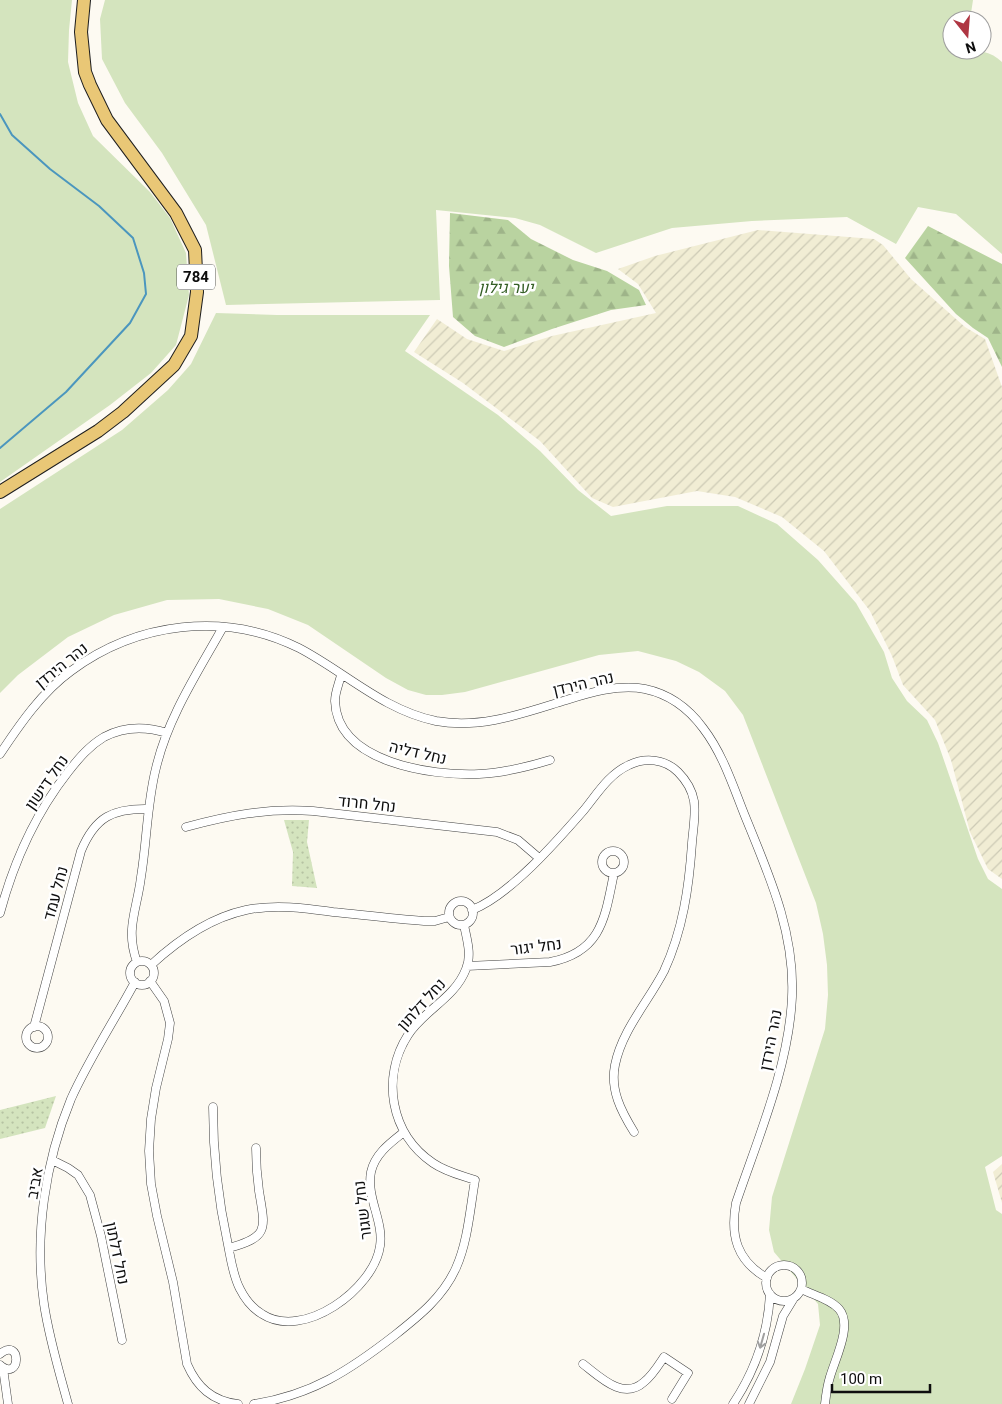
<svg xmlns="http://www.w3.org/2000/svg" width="1002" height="1404" font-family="Georgia,Heebo,serif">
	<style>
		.farmland { fill: url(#farmland-furrows) }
		.grass { fill: #d4e4be }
		.forest { fill: url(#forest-firs) }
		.park { fill: url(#park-dots) }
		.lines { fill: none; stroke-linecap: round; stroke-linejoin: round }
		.stream { stroke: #4b96be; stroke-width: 2 }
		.street-casing { stroke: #414141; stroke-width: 9 }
		.primary-casing { stroke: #1f1f1f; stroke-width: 14 }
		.street { stroke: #fff; stroke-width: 8 }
		.primary { stroke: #e9c776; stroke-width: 12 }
		.oneway { stroke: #9f9f9f }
		.labels { text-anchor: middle; stroke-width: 5; stroke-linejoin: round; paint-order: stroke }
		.shield { fill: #fff; stroke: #565656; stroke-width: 1 }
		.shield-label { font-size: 15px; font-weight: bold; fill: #0e0e0e }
		.park-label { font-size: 16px; font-style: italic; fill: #355f26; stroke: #fff }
		.street-label { font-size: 16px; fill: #0e0e0e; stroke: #fff }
	</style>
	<defs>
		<pattern id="farmland-furrows" width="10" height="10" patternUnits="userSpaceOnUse" patternTransform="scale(1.25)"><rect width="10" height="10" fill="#f1edd4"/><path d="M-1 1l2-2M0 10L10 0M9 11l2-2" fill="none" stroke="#cdcab5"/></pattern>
		<pattern id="forest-firs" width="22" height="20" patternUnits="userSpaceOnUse" patternTransform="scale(1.25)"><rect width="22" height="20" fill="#b9d3a0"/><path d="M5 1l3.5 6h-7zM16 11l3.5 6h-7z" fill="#9eb489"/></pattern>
		<pattern id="park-dots" width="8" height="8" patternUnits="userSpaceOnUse" patternTransform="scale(1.25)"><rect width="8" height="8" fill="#d4e4be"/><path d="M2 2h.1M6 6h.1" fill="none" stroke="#b5c2a2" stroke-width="1.8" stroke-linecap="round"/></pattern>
	</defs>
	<rect width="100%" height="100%" fill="#fdfaf2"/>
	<path class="farmland" d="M758,230l116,9 9,6 28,34 54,48 20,12 17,48v492l-14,-10 -18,-37 -19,-72 -16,-40 -32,-35 -11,-29 -22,-45 -46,-60 -42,-34 -47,-20 -38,-6 -84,16 -21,-9 -52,-57 -77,-58 -49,-31 23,-33 30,20 37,12 48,-15 104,-23 -18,-29 -20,-15 37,-13z
		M1002,1164v39l-9,-31z"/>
	<path class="grass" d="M0,0h72l-3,30 -1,32 10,41 15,33 57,56 20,26 16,35 3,42 -13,50 -25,28 -41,32 -110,77z
		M105,0h868l-3,20h-18v30c18,0 36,-2 50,12v192l-46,-40 -38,-7 -22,37 -49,-27 -95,4 -80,7 -76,25 -56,-28 -25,-7 -79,-8 4,90 -214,5 -20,-80 -44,-72 -37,-50 -23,-44 -2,-40z
		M216,313l61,2h153l-25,36 93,64 42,36 38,39 33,26 56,-10h71l39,18 41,36 38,43 28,49 8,26 15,23 20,19 11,23 40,116 10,20 14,10v267l-17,11 11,43 6,4v190h-211l14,-35 15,-44 -2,-21 -44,-52 -5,-22 3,-33 53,-168 3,-34 -1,-30 -4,-31 -7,-31 -73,-188 -18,-24 -26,-19 -23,-11 -38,-10 -39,4 -134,37 -23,3h-16l-18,-5 -22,-12 -78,-53 -40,-16 -49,-10 -52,1 -53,15 -46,22 -50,38 -18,18v-184l122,-79 46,-40 23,-26z"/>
	<path class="forest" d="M450,213l58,7 23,19 42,21 34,11 32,19 7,15 -35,5 -59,19 -48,18 -29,-11 -22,-19 -4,-51z
		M928,226l74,38v103l-14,-29 -15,-10 -17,-14 -51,-56z"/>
	<path class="park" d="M284,820h25l-2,22 10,46 -25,-2 1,-34z
		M56,1096l-11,32 -45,11v-29z"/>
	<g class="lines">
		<path class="stream" d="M0,114l12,21 38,34 49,37 34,32 11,35 2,21 -16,29 -64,69 -66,56"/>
		<defs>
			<path id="street" d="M341,675c-2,9 -6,17 -6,26 2,62 97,75 144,73 24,-1 48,-7 71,-14
				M0,754c20,-30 42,-62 71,-83 66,-49 154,-60 228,-23 46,24 84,62 137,73 44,8 85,-7 127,-20 26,-8 54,-17 82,-12 24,5 44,20 58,39 20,26 30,58 42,88 24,59 50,116 47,181 -3,69 -34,141 -56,206 -6,33 1,58 31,75
				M186,827c44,-12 81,-19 127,-16l184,21 21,8 21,18
				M602 862a11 11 0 1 1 22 0a11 11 0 1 1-22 0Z
				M449 913a12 12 0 1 1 24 0a12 12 0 1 1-24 0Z
				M472,910c38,-15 85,-69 112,-100 13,-16 25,-36 45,-45 16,-8 36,-6 49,7 8,8 14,18 16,29 2,14 -1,28 -2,42 -3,44 -9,87 -28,128 -16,31 -42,59 -49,94 -5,25 6,46 19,67
				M0,913c14,-52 35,-99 68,-141 11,-14 21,-26 36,-35 21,-11 41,-11 63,-4
				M130 973a12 12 0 1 1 24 0a12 12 0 1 1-24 0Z
				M137,962c-12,-33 0,-52 4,-85 6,-37 6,-74 15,-109 12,-51 42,-96 67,-141
				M151,965c27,-25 58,-47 95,-55 29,-6 58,-2 87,2 30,3 61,7 91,9h11l14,-4
				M467,966l83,-4c52,-10 55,-45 64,-89
				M150,981l14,20 6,22 -2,16 -12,49 -5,31 -2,32 2,33 6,32 16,66 14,82c10,23 25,37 51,40
				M26 1037a11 11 0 1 1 22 0a11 11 0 1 1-22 0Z
				M34,1027l47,-176c14,-34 32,-43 68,-42
				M213,1107c0,46 5,92 15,138 3,15 5,31 12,44 5,10 12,19 22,25 41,27 112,-25 118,-68 4,-25 -14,-48 -9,-74 4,-18 19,-29 33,-40
				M52,1160l16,8 10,7 12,20 11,41 21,104
				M229,1248c41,-11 36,-20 30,-57 -2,-14 -3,-28 -3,-43
				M766 1283a18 18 0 1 1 36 0a18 18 0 1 1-36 0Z
				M801,1289c12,6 29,10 38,20 14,16 -4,50 -9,68 -3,9 -4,18 -5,27
				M0,1354c22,-18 21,29 0,11
				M583,1364c17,13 40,37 61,18 8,-6 14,-16 20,-25l24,16 -16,26
				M3,1368l5,36
				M68,1404c-9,-33 -19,-66 -24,-100 -10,-68 1,-142 27,-205 18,-40 43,-78 64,-117
				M254,1404c58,-9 96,-34 141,-69 24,-19 48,-38 61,-67 12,-27 14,-59 19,-88 -15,-5 -29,-8 -42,-17 -43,-29 -52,-86 -25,-128 16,-25 47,-37 58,-66 6,-14 1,-29 -2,-44
				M733,1404c22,-33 35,-71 37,-110
				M749,1404l21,-42 13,-46 11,-18"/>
			<path id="primary" d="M0,492l98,-61 25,-19 51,-47 17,-29 6,-44 -2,-42 -19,-37 -69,-93 -17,-35 -5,-13 -4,-40 3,-32"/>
		</defs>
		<use href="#street" class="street-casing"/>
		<use href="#primary" class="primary-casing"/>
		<use href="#street" class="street"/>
		<use href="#primary" class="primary"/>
	</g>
	<defs><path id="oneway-shaft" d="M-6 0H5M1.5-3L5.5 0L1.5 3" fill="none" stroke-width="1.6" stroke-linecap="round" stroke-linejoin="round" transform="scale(1.25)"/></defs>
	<use class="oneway" href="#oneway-shaft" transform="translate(762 1341) rotate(106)"/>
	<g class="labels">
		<rect class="shield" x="177" y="264.5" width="38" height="25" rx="4"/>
		<g class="shield-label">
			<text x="196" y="282">784</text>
		</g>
		<g class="park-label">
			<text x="506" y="293">יער גילון</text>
		</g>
		<g class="street-label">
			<text transform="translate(61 665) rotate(-39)" y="6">נהר הירדן</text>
			<text transform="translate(583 683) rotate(-13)" y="6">נהר הירדן</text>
			<text transform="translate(418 752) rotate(13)" y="6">נחל דליה</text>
			<text transform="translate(46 782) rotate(-55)" y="6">נחל דישון</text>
			<text transform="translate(367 803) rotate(6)" y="6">נחל חרוד</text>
			<text transform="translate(55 893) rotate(-75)" y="6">נחל עמד</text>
			<text transform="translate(536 946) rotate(-7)" y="6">נחל יגור</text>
			<text transform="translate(421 1004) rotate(-48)" y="6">נחל דלתון</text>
			<text transform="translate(770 1040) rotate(-79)" y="6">נהר הירדן</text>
			<text transform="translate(34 1183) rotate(-80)" y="6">אביב</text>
			<text transform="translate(362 1210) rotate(-97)" y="6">נחל שגור</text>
			<text transform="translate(118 1253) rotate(78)" y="6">נחל דלתון</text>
		</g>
	</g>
	<g transform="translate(967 35) rotate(163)"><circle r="24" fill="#ffffff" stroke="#9f9f9f"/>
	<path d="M0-4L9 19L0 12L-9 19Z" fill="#af3642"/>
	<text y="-8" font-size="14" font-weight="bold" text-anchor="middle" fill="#0e0e0e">N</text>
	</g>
	<path d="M832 1384v8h98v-8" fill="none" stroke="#0e0e0e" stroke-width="2.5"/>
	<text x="840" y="1384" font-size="15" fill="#0e0e0e" stroke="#ffffff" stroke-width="4" paint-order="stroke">100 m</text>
</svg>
